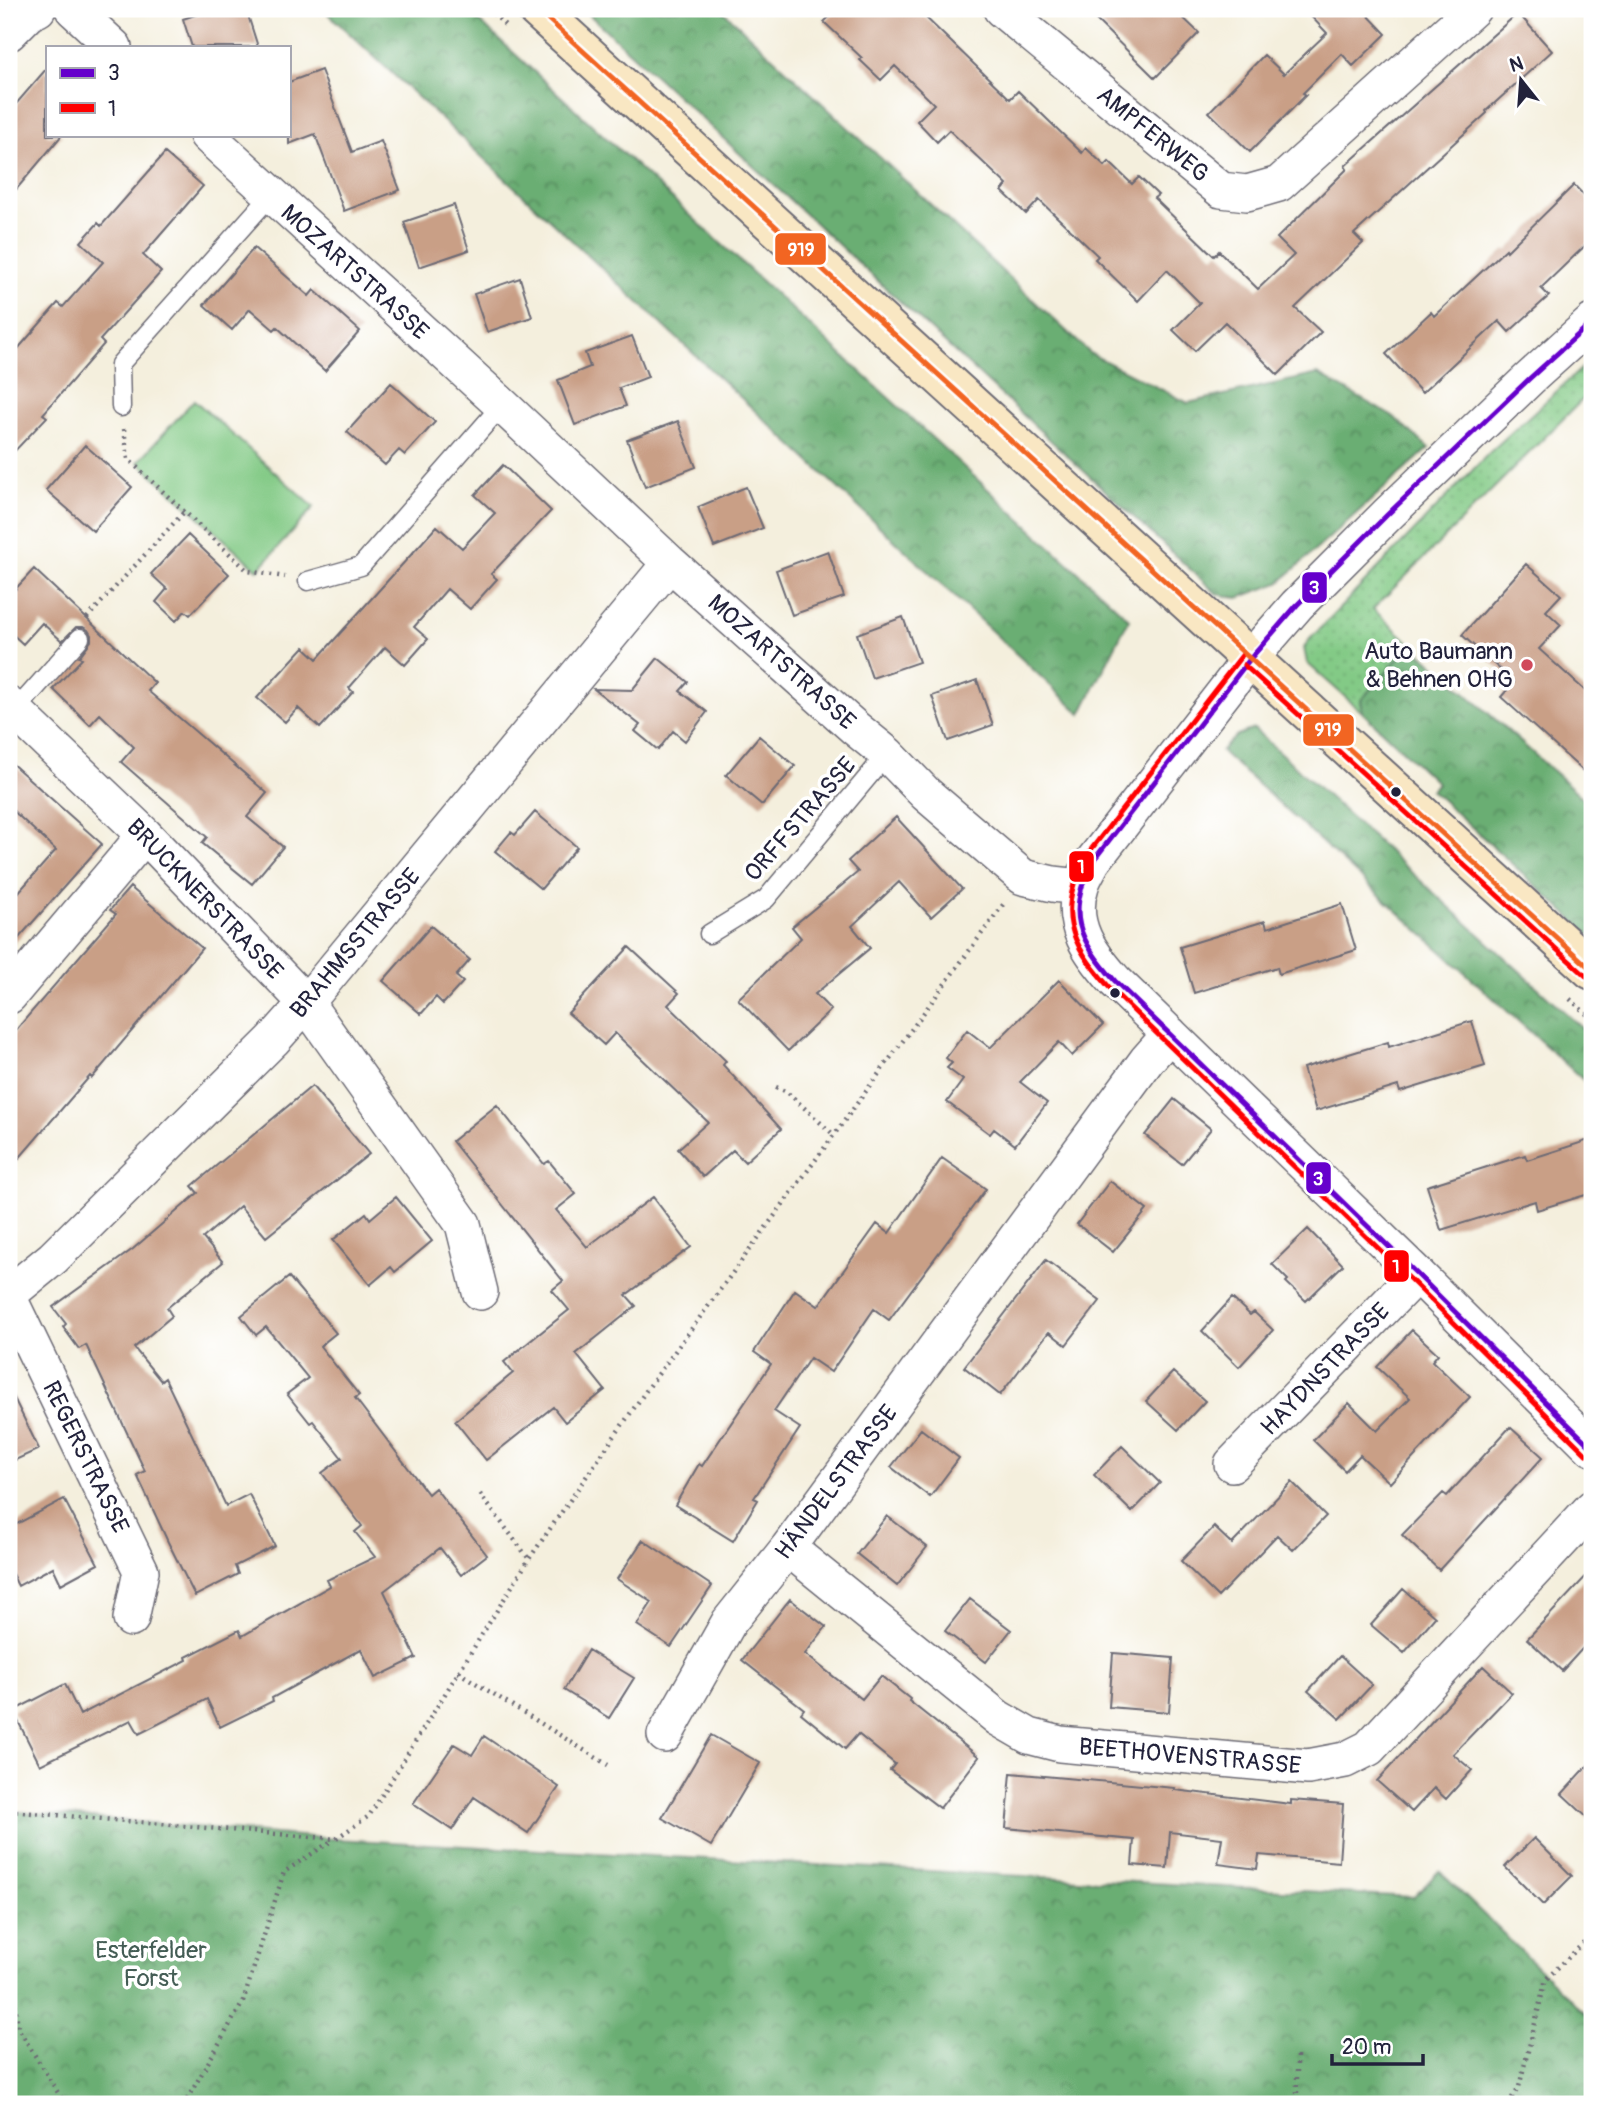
<svg xmlns="http://www.w3.org/2000/svg" width="1601" height="2113" font-family="Pangolin,sans-serif">
	<style>
		.grass { fill: url(#grass-dots); stroke: #527660; stroke-width: 2 }
		.forest { fill: url(#forest-crowns); stroke: #466857; stroke-width: 2 }
		.green { fill: #83ca86; stroke: #527660; stroke-width: 2 }
		.building { fill: #c99f86 }
		.lines { fill: none; stroke-linecap: round; stroke-linejoin: round }
		.lane-casing { stroke: #6c6a74; stroke-width: 21 }
		.street-casing { stroke: #6c6a74; stroke-width: 38 }
		.secondary-casing { stroke: #6c6a74; stroke-width: 42 }
		.path { stroke: #6c6a74; stroke-width: 4.5; stroke-dasharray: 2 5; stroke-linecap: butt }
		.lane { stroke: #fff; stroke-width: 18 }
		.street { stroke: #fff; stroke-width: 35 }
		.secondary { stroke: #f9e7c3; stroke-width: 38 }
		.bus-1-casing { stroke: #fff; stroke-width: 10 }
		.bus-2-casing { stroke: #fff; stroke-width: 10 }
		.bus-3-casing { stroke: #fff; stroke-width: 10 }
		.bus-1 { stroke: #60c; stroke-width: 5 }
		.bus-2 { stroke: #f00; stroke-width: 5 }
		.bus-3 { stroke: #f26522; stroke-width: 5 }
		.poi-dot { fill: #d1495b; stroke: #fff; stroke-width: 2.5 }
		.bus-dot { fill: #22223b; stroke: #fff; stroke-width: 2.5 }
		.labels { text-anchor: middle; stroke-width: 7; stroke-linejoin: round; paint-order: stroke }
		.street-label { font-size: 24px; fill: #22223b; stroke: #fff }
		.poi-label { font-size: 24px; fill: #22223b; stroke: #fff; text-anchor: end }
		.park-label { font-size: 24px; fill: #445d55; stroke: #fff }
		.line-badge { stroke: #fff; stroke-width: 2.5 }
		.badge-label { font-size: 19px; text-anchor: middle; font-weight: bold; fill: #fff }
	</style>
	<defs>
		<pattern id="grass-dots" width="8" height="8" patternUnits="userSpaceOnUse" patternTransform="scale(1.75)"><rect width="8" height="8" fill="#83ca86"/><path d="M2 2h.1M6 6h.1" fill="none" stroke="#71ad75" stroke-width="1.8" stroke-linecap="round"/></pattern>
		<pattern id="forest-crowns" width="20" height="18" patternUnits="userSpaceOnUse" patternTransform="scale(1.75)"><rect width="20" height="18" fill="#6aae73"/><path d="M2 6a3 3 0 1 1 6 0M12 15a3 3 0 1 1 6 0" fill="none" stroke="#578d60"/></pattern>
	</defs>
	<rect width="100%" height="100%" fill="#fff"/>
	<filter id="ink" filterUnits="userSpaceOnUse"><feTurbulence type="fractalNoise" baseFrequency=".0143" numOctaves="2"/><feDisplacementMap in="SourceGraphic" scale="14" xChannelSelector="R" yChannelSelector="G"/><feConvolveMatrix kernelMatrix="1 2 1 2 8 2 1 2 1" color-interpolation-filters="sRGB"/></filter>
	<filter id="wash" filterUnits="userSpaceOnUse"><feTurbulence type="fractalNoise" baseFrequency=".00686" numOctaves="4" result="noise"/><feDisplacementMap in="SourceGraphic" scale="28" xChannelSelector="R" yChannelSelector="G"/><feGaussianBlur stdDeviation="1.57" result="paint"/><feColorMatrix in="noise" values="0 0 0 0 0 0 0 0 0 0 0 0 0 0 0 0 0 1.4 0 .05"/><feComposite in="paint" operator="in"/></filter>
	<g filter="url(#wash)">
		<rect width="100%" height="100%" fill="#f4efdd"/>
		<path class="grass" d="M1592,359v31l-219,219 38,35 -50,56 2,13 -56,-50 -3,-15 6,-9 180,-187z"/>
		<path class="forest" d="M323,9h143l663,610 -48,95z
			M583,9h138l370,345 97,49 130,-29 77,44 34,30 -150,135 -41,15 -21,-4z
			M1411,644l181,162v131l-161,-147 6,-7 -74,-70 -2,-13z
			M1254,729l338,308v51l-371,-337 16,-16z
			M9,1811l326,28 1079,58 25,-26 153,149v84h-1583z"/>
		<path class="green" d="M194,400l120,107 -56,63 -120,-108z"/>
		<g id="blocks">
			<path class="building" d="M213,9h33l12,38h-66l-9,-28z
				M837,9h80l93,90 8,-8 64,62 4,-5 19,18 4,-4 23,22 7,-7 19,18 -4,3 60,58 5,-5 39,38 36,-34 -17,-17 70,-69 -2,-3 173,-153 34,38 -66,60 1,2 -133,121 9,9 -68,65 26,24 -43,43 -53,-53 -30,29 -22,-21 27,-27 -33,-33 -29,31 -43,-42 3,-3 -59,-56 -13,14 -24,-23 5,-6 -58,-55 -12,12 -20,-21 17,-17 -39,-38 -14,14 -21,-20 2,-2 -38,-36z
				M1085,9h89l25,24 -44,45z
				M1304,9h58l24,25 -33,32 -11,-12 -39,39 3,2 -56,57 -41,-40 55,-57 20,19 43,-41z
				M47,68v67h15l-53,63v-86z
				M321,70l31,82 29,-11 19,49 -56,21 -29,-77 -26,10v-62z
				M165,153l38,33 -60,69 18,17 -61,68 4,4 -61,70 4,3 -38,40v-98l49,-56 5,4 40,-45 -22,-20 17,-19 3,3z
				M1574,185l18,19v35l-51,49 8,8 -40,36 -10,-11 -77,72 -36,-39 45,-42 3,4 72,-67 1,2z
				M454,205l15,45 -50,17 -15,-45z
				M254,248l55,48 5,-6 46,41 -35,40 -48,-44 -3,3 -24,-21 -18,21 -28,-25z
				M520,278l12,39 -45,15 -13,-38z
				M632,336l16,41 -29,11 7,18 -51,19 -17,-45 32,-13 -5,-14z
				M391,383l44,39 -30,33 -6,-5 -14,15 -38,-33z
				M678,421l18,46 -51,20 -18,-47z
				M85,445l47,42 -39,44 -47,-41z
				M503,465l48,46 -60,63 6,5 -27,30 -23,-20 -33,38 14,12 -23,26 -20,-18 -36,41 4,4 -33,36 -22,-20 -13,14 -28,-24 47,-51 13,12 120,-133 25,22 33,-35 -20,-18z
				M746,487l17,41 -49,19 -16,-40z
				M188,535l41,39 -39,41 -5,-4 -9,10 -20,-19 11,-13 -16,-15z
				M828,551l16,46 -52,18 -16,-45z
				M1526,564l35,31 -15,16 15,14 -22,24 53,48v82l-91,-82 13,-15 -52,-47z
				M34,569l121,114 -7,8 119,102 -20,24 36,30 -31,37 -50,-41 5,-6 -86,-75 13,-15 -34,-33 -10,11 -37,-36 29,-30 -3,-2 12,-16v-6l-3,-5 -5,-3h-7l-14,14 -20,-18 -19,21 -14,-13v-35z
				M903,617l16,45 -47,16 -15,-44z
				M658,658l30,24 -8,9 27,21 -22,29 -12,-10 -15,19 -23,-19 5,-6 -46,-36 38,1z
				M977,680l16,45 -45,16 -16,-45z
				M759,736l36,30 -33,39 -36,-30z
				M9,761l93,83 -93,105v-46l47,-53 -47,-43z
				M535,812l42,35 -36,42 -46,-38 16,-19 4,3z
				M896,817l66,72 -31,28 -32,-35 -47,44 18,22 -55,46 16,16 -43,41 -50,-52 63,-61 -9,-11 66,-55 -10,-11z
				M130,887l72,61 -110,130 -2,-2 -81,94v-132l107,-124 -6,-4z
				M1342,904l14,46 -77,24 -2,-7 -83,26 -14,-46 85,-26 2,7z
				M431,926l39,34 -14,16 7,6 -20,22 -7,-7 -15,17 -38,-33z
				M629,947l50,46 -11,12 58,56 -3,4 58,64 -36,33 -12,-12 -30,27 -25,-28 30,-27 -93,-89 -11,12 -36,-32z
				M1059,980l44,45 -31,31 -13,-14 -39,40 27,21 -32,42 -21,-16 -4,5 -43,-32 16,-22 -16,-12 5,-5 -6,-5 21,-28 23,18z
				M1472,1021l13,45 -85,26 -2,-6 -82,25 -13,-43 85,-26 1,5z
				M312,1086l57,68 -103,83 -26,-31 -37,32 20,24 -56,46 5,8 -38,32 27,33 4,-3 61,128 23,-12 26,52 -40,20 3,8 -43,22 -27,-54 -31,-67 8,-4 -59,-126 -7,4 -16,-22 3,-3 -13,-17 80,-58 65,-56 -6,-7z
				M1174,1099l37,30 -29,35 -37,-29z
				M497,1105l47,59 5,-3 27,33 -20,16 31,37 66,-50 38,50 -65,48 10,11 -60,48 29,36 -40,32 -12,-15 -67,53 -31,-39 58,-48 -9,-11 65,-52 -17,-20 11,-9 -111,-140z
				M1592,1139v54l-55,17 -2,-9 -94,29 -14,-44 98,-31 2,5z
				M942,1158l44,31 -97,131 -15,-11 -43,63 -21,-14 -36,53 26,17 -46,70 4,2 -25,41 -58,-36 24,-41 3,2 69,-102 -17,-12 41,-62 23,16 59,-82 12,9z
				M1110,1181l37,29 -34,42 -36,-28z
				M396,1197l36,44 -37,31 -4,-5 -21,18 -37,-45 33,-27 4,6z
				M1308,1229l35,36 -37,36 -20,-19 2,-2 -16,-16z
				M1046,1260l54,41 -34,44 -17,-13 -49,63 -36,-28z
				M289,1277l47,56 -16,13 39,49 -4,3 73,96 7,-6 52,67 -26,20 -21,-27 -56,43 32,67 -41,20 -14,-29 -89,49 1,3 -53,26 -13,-28 -68,35 -8,-14 -91,45 -27,-54 52,-27 15,31 107,-55 -1,-3 53,-27 3,6 88,-50 -3,-6 48,-23 -20,-25 7,-6 -40,-53 20,-15 -29,-37 -3,2 -23,-29 21,-16 -42,-51 -10,8 -15,-19z
				M1232,1298l18,17 4,-3 19,18 -34,37 -37,-36z
				M1412,1330l26,24 -6,7 38,36 -80,86 -30,-28 -15,16 -32,-31 36,-37 28,28 33,-33 -33,-31z
				M1173,1372l32,29 -27,29 -32,-29z
				M9,1388l30,61 -30,14z
				M1510,1427l33,30 -104,113 -37,-35 41,-42 4,3z
				M921,1429l38,29 -29,39 -39,-30z
				M1122,1446l38,37 -28,29 -38,-37z
				M1292,1482l34,34 -33,34 -16,-15 -59,62 -37,-36 33,-34 18,17z
				M64,1499l34,65 -37,20 -8,-17 -35,19 -9,-18v-40z
				M887,1516l40,31 -30,39 -40,-32z
				M643,1540l69,46 -41,61 -34,-22 15,-23 -35,-23z
				M1592,1570v68l-30,33 -35,-32z
				M1403,1589l32,28 -31,36 -33,-28z
				M790,1599l36,28 -21,27 57,45 19,-23 29,23 -1,2 70,56 -39,51 -50,-38 5,-6 -37,-30 -13,15 -44,-36 3,-4 -62,-49z
				M970,1599l41,31 -25,32 -41,-31z
				M588,1650l46,28 -25,40 -45,-28z
				M1113,1653l60,5 -4,54 -60,-5z
				M1340,1656l32,29 -32,34 -32,-28z
				M1483,1666l29,27 -59,61 19,16 -26,29 -12,-11 -22,24 -35,-31z
				M711,1735l49,28 -49,83 -49,-28z
				M484,1736l75,51 -31,46 -54,-36 -22,33 -39,-26 41,-60 18,11z
				M1592,1761v61l-30,-28z
				M1011,1773l164,15 -1,2 117,14v-4l52,4 -4,58 -80,-7 -2,14 -39,-5 4,-26 -52,-6 -3,36 -35,-3 2,-25 -128,-12z
				M1534,1838l38,38 -29,29 -38,-38z"/>
		</g>
	</g>
	<g filter="url(#ink)">
		<use href="#blocks" fill-opacity="0" stroke="#6c6a74" stroke-width="2"/>
		<g class="lines">
			<defs>
				<path id="lane" d="M121,407l-1,-43 151,-169
					M308,581l53,-15 141,-161
					M15,711l65,-73
					M709,934l57,-35 121,-145"/>
				<path id="street" d="M73,9l41,38
					M1001,9l220,181 26,3 32,-9 194,-175
					M9,33l20,-20 9,-4
					M207,135l295,270 168,158 185,165 32,26 39,40 97,83 30,7 27,3
					M1592,322l-63,57 -141,135 -91,91 -47,54 -157,202c-4,8 -10,17 -12,25 -13,39 10,68 34,95l302,293 175,174
					M9,705l136,130 161,168 157,221 17,68
					M9,996l136,-161
					M9,1294l44,-36 220,-218 33,-37 364,-440
					M9,1298l132,273 -10,48
					M1232,1464l185,-190
					M788,1548l210,170 31,18 31,8 248,23 37,-7 24,-12 223,-240
					M665,1735l64,-113 59,-74 359,-488 23,-26"/>
				<path id="secondary" d="M537,9l1055,961"/>
			</defs>
			<use href="#lane" class="lane-casing"/>
			<use href="#street" class="street-casing"/>
			<use href="#secondary" class="secondary-casing"/>
			<path class="path" d="M488,9l17,16
				M124,429l4,30 120,112 37,6
				M87,618l97,-106
				M1570,999l22,20
				M776,1087l11,5 47,43
				M480,1494l49,65
				M458,1672l150,93
				M9,1811l326,28 34,-23 160,-257 119,-171 357,-486
				M9,1948l9,80 47,76
				M1297,2056v48
				M182,2104l4,-3 57,-99 41,-130 49,-32
				M1508,2104l11,-17 27,-108 46,-44"/>
			<use href="#lane" class="lane"/>
			<use href="#street" class="street"/>
			<use href="#secondary" class="secondary"/>
			<defs>
				<path id="bus-1" d="M1592,322l-63,57 -141,135 -91,91 -47,54 -157,202c-28,52 -15,78 22,120l302,293 175,174"/>
				<path id="bus-2" d="M1243,654l-157,202c-30,56 -17,86 23,131l302,293 175,174
					M1244,665l342,311"/>
				<path id="bus-3" d="M537,9l1055,961"/>
			</defs>
			<use href="#bus-1" class="bus-1-casing"/>
			<use href="#bus-2" class="bus-2-casing"/>
			<use href="#bus-3" class="bus-3-casing"/>
			<use href="#bus-1" class="bus-1"/>
			<use href="#bus-2" class="bus-2"/>
			<use href="#bus-3" class="bus-3"/>
		</g>
	</g>
	<circle class="poi-dot" cx="1527" cy="665" r="7"/>
	<g class="bus-dot">
		<circle cx="1396" cy="792" r="6"/>
		<circle cx="1115" cy="993" r="6"/>
	</g>
	<g class="labels">
		<g class="street-label">
			<text transform="translate(1153 134) rotate(39)" y="8">AMPFERWEG</text>
			<text transform="translate(355 272) rotate(42)" y="8">MOZARTSTRASSE</text>
			<text transform="translate(782 662) rotate(42)" y="8">MOZARTSTRASSE</text>
			<text transform="translate(800 819) rotate(-49)" y="8">ORFFSTRASSE</text>
			<text transform="translate(205 899) rotate(46)" y="8">BRUCKNERSTRASSE</text>
			<text transform="translate(355 943) rotate(-50)" y="8">BRAHMSSTRASSE</text>
			<text transform="translate(1325 1369) rotate(-46)" y="8">HAYDNSTRASSE</text>
			<text transform="translate(86 1457) rotate(64)" y="8">REGERSTRASSE</text>
			<text transform="translate(836 1482) rotate(-53)" y="8">HÄNDELSTRASSE</text>
			<text transform="translate(1190 1756) rotate(5)" y="8">BEETHOVENSTRASSE</text>
		</g>
		<g class="poi-label">
			<text x="1513" y="659">Auto Baumann<tspan x="1513" dy="28">&amp; Behnen OHG</tspan></text>
		</g>
		<g class="park-label">
			<text x="151" y="1958">Esterfelder<tspan x="151" dy="28">Forst</tspan></text>
		</g>
	</g>
	<g class="line-badge">
		<rect x="774" y="232" width="53" height="34" rx="7" fill="#f26522"/>
		<rect x="1301" y="571" width="27" height="33" rx="7" fill="#60c"/>
		<rect x="1302" y="713" width="53" height="34" rx="7" fill="#f26522"/>
		<rect x="1068" y="850" width="27" height="33" rx="7" fill="#f00"/>
		<rect x="1305" y="1161" width="27" height="34" rx="7" fill="#60c"/>
		<rect x="1383" y="1249" width="27" height="34" rx="7" fill="#f00"/>
	</g>
	<g class="badge-label">
		<text x="801" y="256">919</text>
		<text x="1314" y="594">3</text>
		<text x="1328" y="736">919</text>
		<text x="1081" y="873">1</text>
		<text x="1318" y="1185">3</text>
		<text x="1396" y="1273">1</text>
	</g>
	<rect width="1601" height="2113" fill="none" stroke="#fff" stroke-width="35"/>
	<rect x="46" y="46" width="245" height="91" fill="#ffffff" stroke="#a7a7b1" stroke-width="2"/>
	<rect x="60" y="68" width="35" height="10" fill="#6600cc" stroke="#a7a7b1" stroke-width="2"/>
	<text x="108" y="80" font-size="21" fill="#22223b">3</text>
	<rect x="60" y="103" width="35" height="10" fill="#ff0000" stroke="#a7a7b1" stroke-width="2"/>
	<text x="108" y="116" font-size="21" fill="#22223b">1</text>
	<g transform="translate(1521 80) rotate(343)" stroke="#ffffff" stroke-width="5" paint-order="stroke">
	<path d="M0-5L12 26L0 18L-12 26Z" fill="#22223b"/>
	<text y="-10" font-size="19" font-weight="bold" text-anchor="middle" fill="#22223b">N</text>
	</g>
	<path d="M1332 2054v10h91v-10" fill="none" stroke="#22223b" stroke-width="3.5"/>
	<text x="1342" y="2054" font-size="21" fill="#22223b" stroke="#ffffff" stroke-width="5" paint-order="stroke">20 m</text>
</svg>
